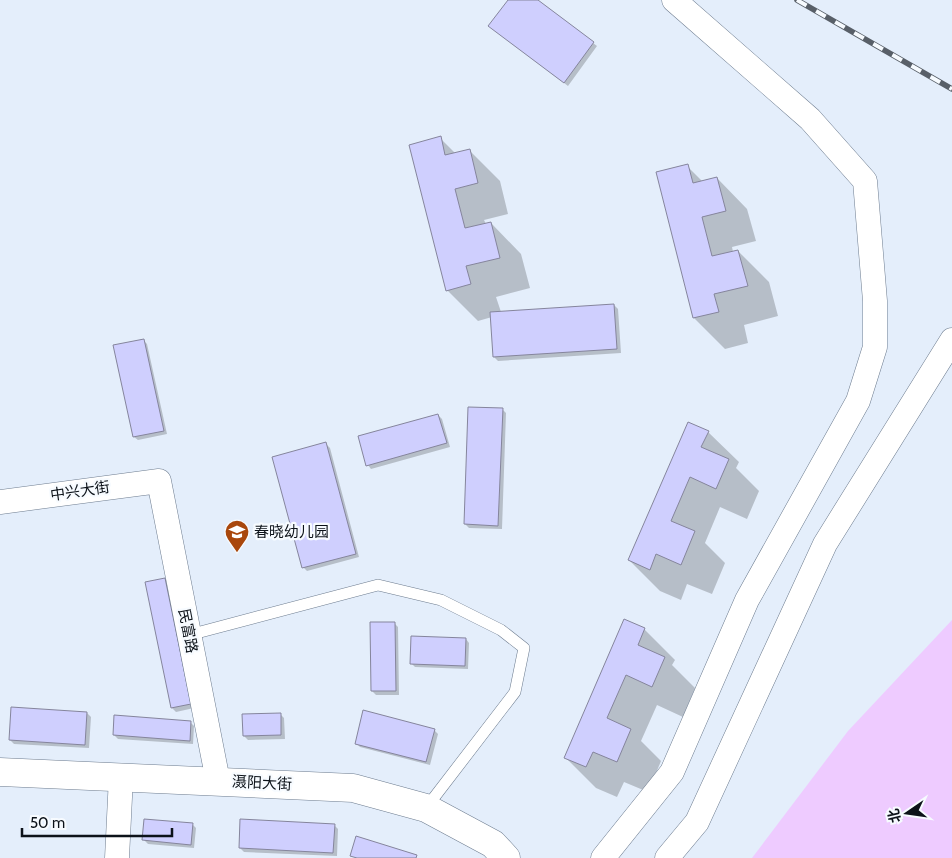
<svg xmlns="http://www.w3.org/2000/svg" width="952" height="858" font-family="Cabin,'Noto Sans SC',sans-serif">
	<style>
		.green { fill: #eecbff }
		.shadow { fill: #0003 }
		.building { fill: #cfcffe; stroke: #85859c }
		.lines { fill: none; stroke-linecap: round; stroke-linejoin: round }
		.service-casing { stroke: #6d7c8f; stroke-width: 12 }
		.minor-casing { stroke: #6d7c8f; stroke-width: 25 }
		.secondary-casing { stroke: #6d7c8f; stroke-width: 29 }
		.service { stroke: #fff; stroke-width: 11 }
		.minor { stroke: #fff; stroke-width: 24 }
		.secondary { stroke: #fff; stroke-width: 28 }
		.rail-casing { stroke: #585f68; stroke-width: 5.5 }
		.rail { stroke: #f7fbff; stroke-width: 4; stroke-dasharray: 11; stroke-linecap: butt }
		.labels { text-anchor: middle; stroke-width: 4.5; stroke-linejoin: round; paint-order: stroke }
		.street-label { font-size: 15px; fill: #0c1219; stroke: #f7fbff }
		.poi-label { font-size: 15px; fill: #0c1219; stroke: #f7fbff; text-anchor: start }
	</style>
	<rect width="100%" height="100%" fill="#e4eefb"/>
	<path class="green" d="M952,620v238h-200l96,-127z"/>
	<path class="shadow" d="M509,0h27l61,46 -29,40 -74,-56z
		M440,138l16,16 13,-4 31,31 8,33 -24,6 2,4 5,-1 30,31 9,34 -34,9 5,15 113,-7 4,4 3,44 -123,8 -4,-4 -2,-40 -14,4 -31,-31z
		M687,166l16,16 14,-4 30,31 9,32 -24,6 1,5 5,-1 31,31 9,34 -34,9 4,18 -23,6 -31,-31 -37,-145z
		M143,340l4,4 20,90 -29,6 -4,-3z
		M502,409l4,4 -4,116 -33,-1 -4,-4z
		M438,415l4,4 8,28 -79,22 -3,-4z
		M708,432l31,30 -3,6 23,23 -12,28 -27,-12 -15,36 20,20 -13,31 -25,-10 -6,16 -21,-9 -31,-31z
		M326,444l4,4 29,109 -52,14 -4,-4z
		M165,579l4,4 25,125 -18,4 -4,-4z
		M394,623l4,4 1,68h-23l-4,-4z
		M644,629l31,31 -3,5 23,23 -12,29 -26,-12 -16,36 20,20 -13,31 -24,-10 -7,15 -21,-9 -30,-30z
		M466,639l3,4 -1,26 -53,-2 -4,-4z
		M87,713l4,4 -2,31 -75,-4 -4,-4z
		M280,714l4,4 1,21 -37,1 -4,-4z
		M190,722l4,4 -1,18 -75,-5 -4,-4z
		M434,730l4,4 -8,31 -70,-18 -4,-4z
		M192,824l4,4 -2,20 -46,-4 -4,-4z
		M334,825l4,4 -1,27 -93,-4 -4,-4z"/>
	<path class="building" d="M508,0h30l56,42 -30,41 -76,-57z
		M441,136l4,19 25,-6 8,34 -23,6 10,39 26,-6 9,36 -34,8 5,18 -25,7 -37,-146z
		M688,164l5,19 24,-6 9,34 -24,6 10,39 26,-6 10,36 -34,8 5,18 -26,6 -37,-146z
		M614,304l3,45 -124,8 -3,-45z
		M144,339l20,92 -31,6 -20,-92z
		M468,407l35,1 -5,118 -34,-2z
		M438,414l9,29 -81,23 -8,-30z
		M688,422l21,9 -8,16 28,12 -13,30 -26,-12 -19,44 24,10 -14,34 -25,-11 -6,16 -22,-10z
		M326,442l30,112 -54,14 -30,-111z
		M165,578l26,126 -20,4 -26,-126z
		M624,619l21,9 -7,17 27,12 -13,30 -26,-12 -19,43 24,11 -14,33 -24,-10 -7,15 -22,-9z
		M370,622h25l1,69h-25z
		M411,636l55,2 -1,28 -55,-2z
		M11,707l76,5 -2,33 -76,-5z
		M363,710l72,19 -9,33 -71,-18z
		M281,713v22l-38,1 -1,-22z
		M114,715l77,6 -1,20 -77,-6z
		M144,819l49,4 -2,22 -49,-5z
		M240,819l95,5 -2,29 -94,-5z
		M356,836l61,19 -1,3h-59l-7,-2z"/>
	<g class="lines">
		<defs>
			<path id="service" d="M189,635l189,-50 63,15 60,30 23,18 -9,44 -89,116"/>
			<path id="minor" d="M0,502l159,-21 59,300
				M117,858l4,-81
				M603,858l69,-86 75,-172 111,-199 17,-54v-46l-10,-120 -55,-62 -136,-119
				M667,858l30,-36 128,-278 127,-204"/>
			<path id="secondary" d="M0,772l353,16 73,20 67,36 13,14"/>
		</defs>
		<use href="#service" class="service-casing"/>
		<use href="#minor" class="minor-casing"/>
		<use href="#secondary" class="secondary-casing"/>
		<use href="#service" class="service"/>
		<use href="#minor" class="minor"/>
		<use href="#secondary" class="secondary"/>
		<defs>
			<path id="rail" d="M797,0l155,89"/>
		</defs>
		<use href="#rail" class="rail-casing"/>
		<use href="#rail" class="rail"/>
	</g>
	<defs>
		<symbol id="school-pin" viewBox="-11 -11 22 30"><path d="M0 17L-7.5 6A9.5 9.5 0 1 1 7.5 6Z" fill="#a9470c" stroke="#f7fbff"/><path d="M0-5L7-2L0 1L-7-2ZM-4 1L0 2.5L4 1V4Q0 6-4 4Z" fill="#fff"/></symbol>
	</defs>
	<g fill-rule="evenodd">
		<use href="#school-pin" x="223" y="518" width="28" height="38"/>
	</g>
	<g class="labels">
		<g class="street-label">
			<text transform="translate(80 491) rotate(-8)" y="5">中兴大街</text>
			<text transform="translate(188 631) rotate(79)" y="5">民富路</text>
			<text transform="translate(262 783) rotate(3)" y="5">滠阳大街</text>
		</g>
		<g class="poi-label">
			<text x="254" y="537">春晓幼儿园</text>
		</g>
	</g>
	<g transform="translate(907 813) rotate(257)" stroke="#f7fbff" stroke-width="4" paint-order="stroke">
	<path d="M0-4L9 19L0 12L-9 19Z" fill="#0c1219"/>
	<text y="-8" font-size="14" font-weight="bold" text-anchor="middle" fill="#0c1219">北</text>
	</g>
	<path d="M22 828v8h150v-8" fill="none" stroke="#0c1219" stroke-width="2.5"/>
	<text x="30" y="828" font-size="15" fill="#0c1219" stroke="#f7fbff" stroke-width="4" paint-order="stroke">50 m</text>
</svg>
